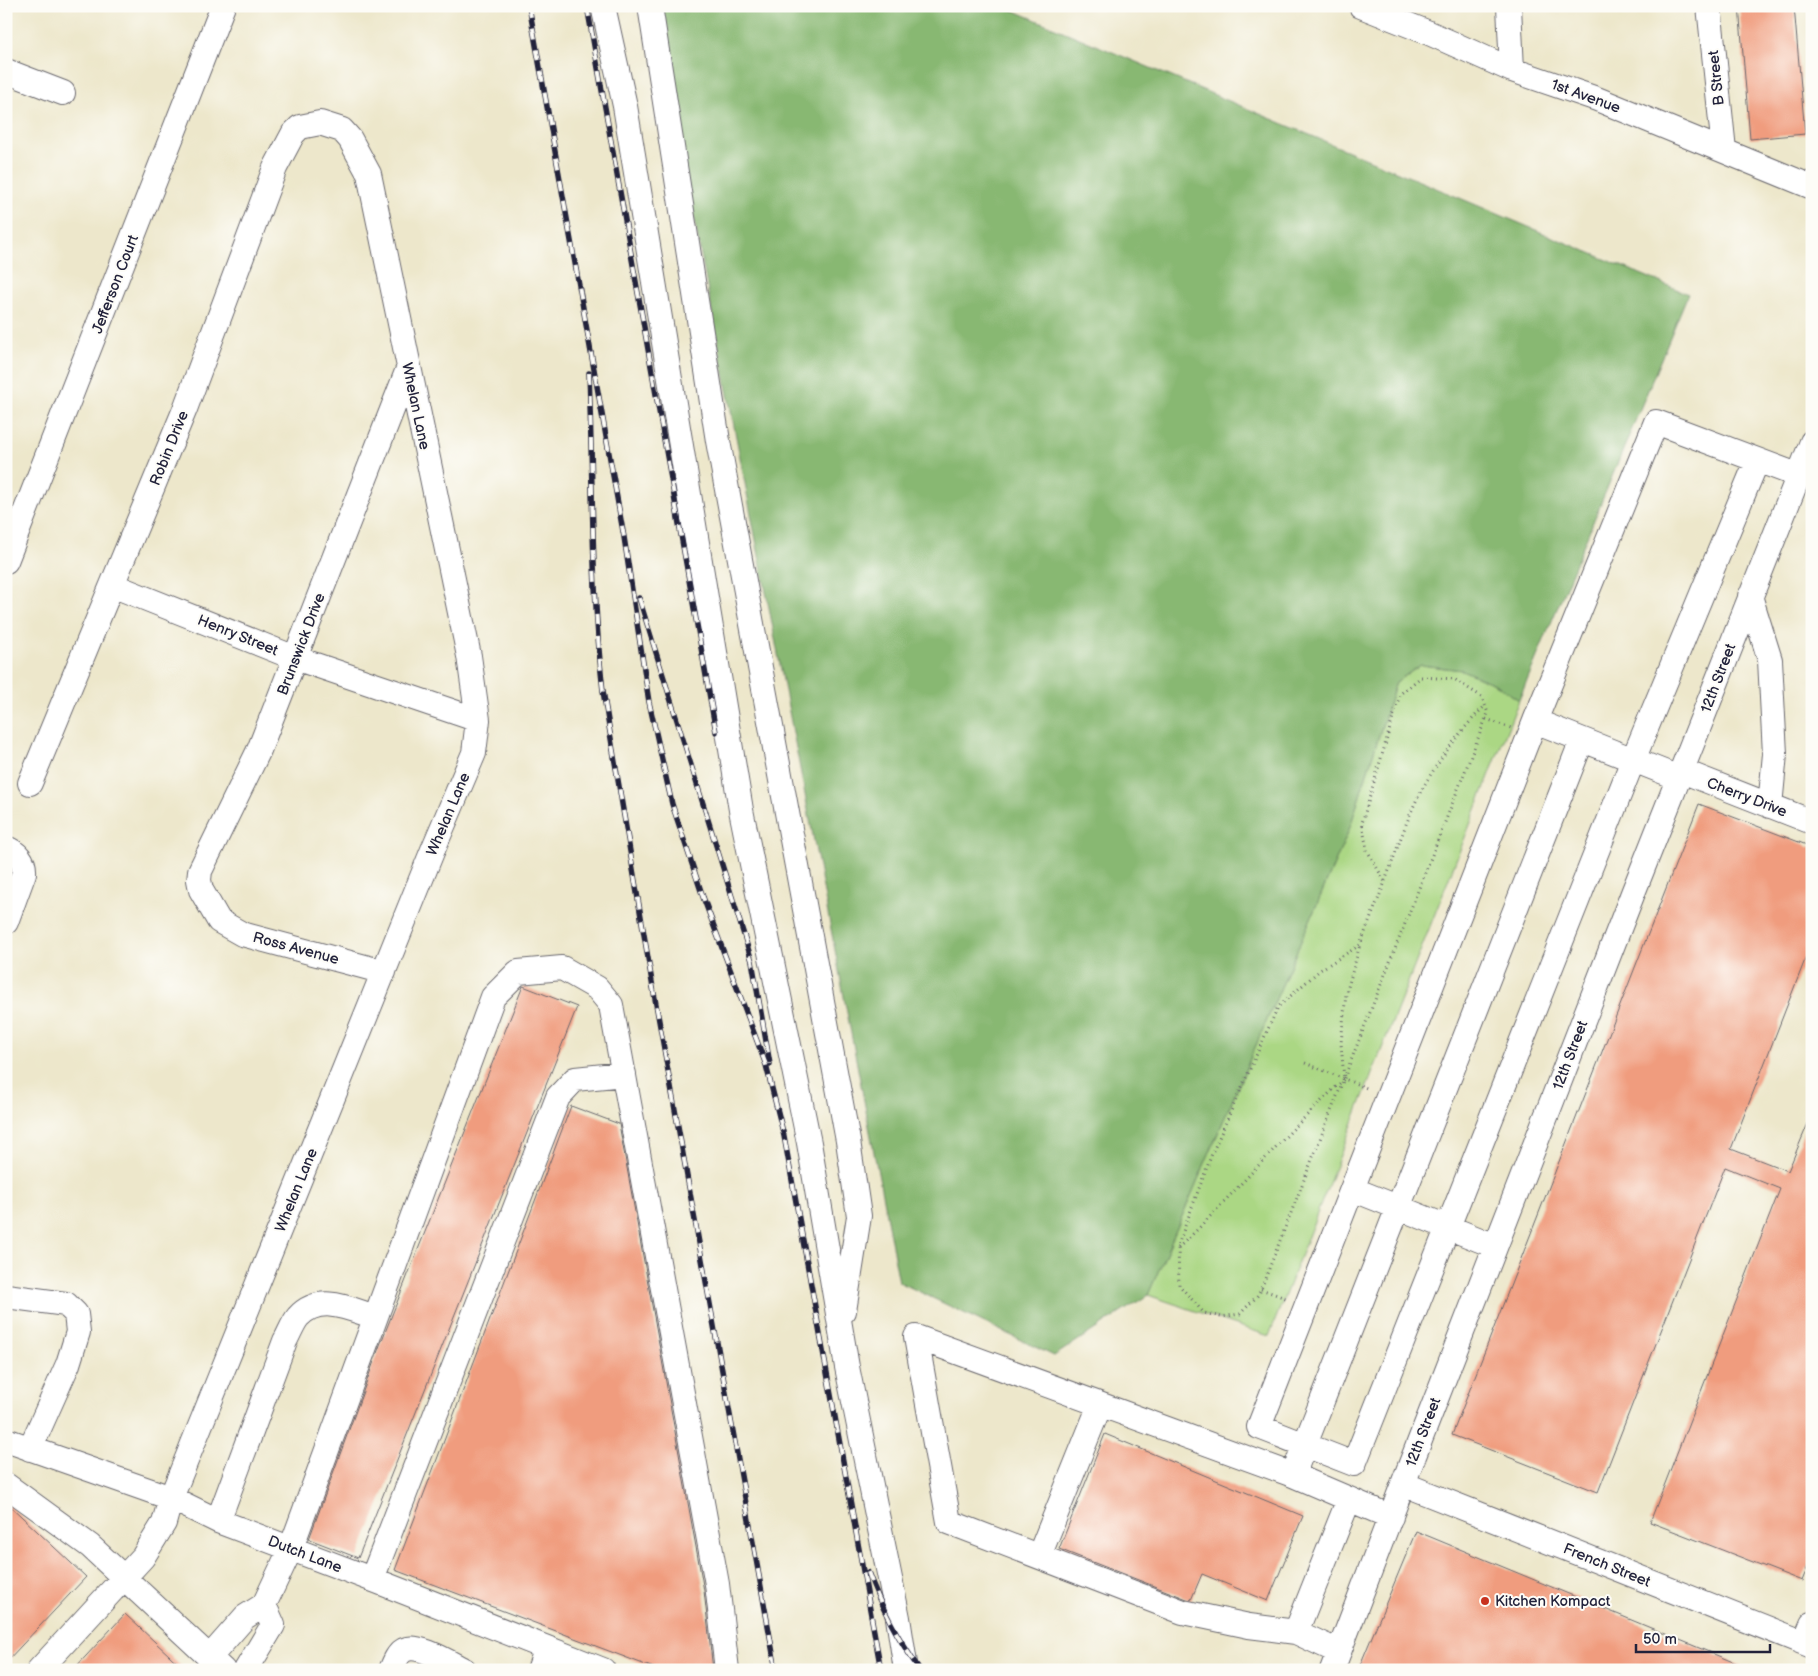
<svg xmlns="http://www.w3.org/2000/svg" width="1818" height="1676" font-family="'Balsamiq Sans',sans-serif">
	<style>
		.green { fill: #abd784; stroke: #667c60 }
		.forest { fill: #88b872; stroke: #556d56 }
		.building { fill: #f09c7e }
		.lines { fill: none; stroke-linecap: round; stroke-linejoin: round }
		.minor-casing { stroke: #69676d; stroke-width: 26 }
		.path { stroke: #69676d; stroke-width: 3; stroke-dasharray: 1 4; stroke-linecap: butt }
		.minor { stroke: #fff; stroke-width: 24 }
		.rail-casing { stroke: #22223b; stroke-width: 5.5 }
		.rail { stroke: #fdfcf7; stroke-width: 4; stroke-dasharray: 11; stroke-linecap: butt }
		.poi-dot { fill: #c8321e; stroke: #fdfcf7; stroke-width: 2 }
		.labels { text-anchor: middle; stroke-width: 4; stroke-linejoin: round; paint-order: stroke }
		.street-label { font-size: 15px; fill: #22223b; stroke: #fdfcf7 }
		.poi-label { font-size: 15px; fill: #22223b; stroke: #fdfcf7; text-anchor: start }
	</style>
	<rect width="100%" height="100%" fill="#fdfcf7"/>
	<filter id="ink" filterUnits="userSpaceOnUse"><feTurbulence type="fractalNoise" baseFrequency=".02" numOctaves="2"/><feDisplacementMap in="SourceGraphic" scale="10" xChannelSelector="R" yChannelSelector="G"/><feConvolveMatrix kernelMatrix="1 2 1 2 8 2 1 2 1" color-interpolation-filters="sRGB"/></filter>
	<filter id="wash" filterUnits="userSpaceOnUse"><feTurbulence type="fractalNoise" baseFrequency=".0096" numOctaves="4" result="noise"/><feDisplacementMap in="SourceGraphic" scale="20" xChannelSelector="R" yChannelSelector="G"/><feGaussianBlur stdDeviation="1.12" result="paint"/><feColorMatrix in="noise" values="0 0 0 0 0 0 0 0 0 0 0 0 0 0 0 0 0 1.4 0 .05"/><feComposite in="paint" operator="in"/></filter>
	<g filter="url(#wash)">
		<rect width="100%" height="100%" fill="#ede7cb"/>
		<path class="green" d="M1421,665l41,5 35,15 22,15 -250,636 -121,-41 201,-465 47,-148z"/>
		<path class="forest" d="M653,6h350l685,288 -169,406 -22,-15 -35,-15 -41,-5 -25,17 -47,148 -201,465 -94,61 -155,-74z"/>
		<g id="blocks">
			<path class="building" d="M1739,6h55l11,128 -55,5z
				M1699,804l113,43v95l-81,207 57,22 24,-57v442l-10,25 -152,-59 130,-333 -55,-22 -127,325 -146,-57z
				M523,986l54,21 -219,551 -49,-19 71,-194z
				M571,1106l48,18 85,467 9,79h-54l-264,-100z
				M1105,1434l198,82 -35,85 -66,-27 -11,26 -4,-1 -128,-50z
				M6,1502l80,75 -80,85z
				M1416,1531l334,138 -1,1h-391z
				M125,1614l60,56h-112z"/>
		</g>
	</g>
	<g filter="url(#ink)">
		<use href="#blocks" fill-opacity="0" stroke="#69676d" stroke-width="1"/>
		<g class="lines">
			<defs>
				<path id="minor" d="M603,6l22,100 116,704 68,333 38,224 51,251 8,52
					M650,6l68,435 130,700 11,75 -15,95
					M1361,6l68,27 83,37 85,29 215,88
					M1509,6l3,64
					M1709,6l15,144
					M6,71l57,22
					M6,561l217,-555
					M112,585l183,73 183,62
					M1750,596l20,64 5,94 -5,52
					M1535,721l121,-299 141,53
					M1682,771l130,51
					M1679,778l-144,-57 -276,706 95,37 279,-704 124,-299
					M30,783l155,-374 90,-241 18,-34 7,-7 20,-4 22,7 8,9 19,35 100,482 9,64 -4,33 -42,99 -261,646 -7,25 -21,34 -104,113
					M6,848c11,4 19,13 18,25l-18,49
					M384,972l-142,-38 -23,-13 -18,-31 -2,-10 1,-9 59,-121 149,-381
					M1352,1189l143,57
					M6,1296l60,8 10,10 2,18 -10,32 -38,85
					M6,1440l165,58 47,23 161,61 224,88
					M1293,1475l-377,-138 33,185 234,90 66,14 47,6 43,20
					M1403,1484l409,162
					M6,1485l84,61 133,124
					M1391,1517l-98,-42 289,-735
					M218,1521l67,-180c4,-7 8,-18 13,-24 22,-24 52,-8 77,0
					M1039,1556l61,-151
					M372,1579l186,-482 17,-18 49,-5
					M264,1605l27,-57 202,-551 25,-25 44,-4 35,20 14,17 106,579 10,86
					M1296,1632l53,-133
					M1804,1643l8,-19
					M209,1658l36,-41 19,-12 9,20 -27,45
					M391,1670c3,-7 6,-16 13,-20 14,-7 46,13 60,20
					M539,1670l8,-22
					M1332,1670l71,-186 230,-591 179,-451"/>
			</defs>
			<use href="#minor" class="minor-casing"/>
			<path class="path" d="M1421,677l33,2 28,18 6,16 -229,581 -19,20 -19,3 -17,-4 -25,-28 -1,-40 35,-94 65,-144 42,-37 40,-25 25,-63 -18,-32 -5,-27 38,-129z
				M1486,719l25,9
				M1385,881c11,-28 20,-58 34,-86 15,-29 43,-67 66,-89
				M1305,1063l64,26
				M1178,1248l20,-19 96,-101 50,-49 -3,-36 5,-49 14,-49
				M1261,1289l27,10"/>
			<use href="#minor" class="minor"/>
			<defs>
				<path id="rail" d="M529,6l95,531 25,165 23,102 31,93 63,168 18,71 97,534
					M587,6l129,726
					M589,373c4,106 2,213 14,318l49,291 124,688
					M639,598l113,363 18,103
					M868,1572c13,35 30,67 52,98"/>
			</defs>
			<use href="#rail" class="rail-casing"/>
			<use href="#rail" class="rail"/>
		</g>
	</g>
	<circle class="poi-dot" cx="1485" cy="1601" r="5"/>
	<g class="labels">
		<g class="street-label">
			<text transform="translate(1716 78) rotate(-96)" y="5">B Street</text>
			<text transform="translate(1586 96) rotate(20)" y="5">1st Avenue</text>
			<text transform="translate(115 284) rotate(-69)" y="5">Jefferson Court</text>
			<text transform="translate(416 406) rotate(78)" y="5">Whelan Lane</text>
			<text transform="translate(169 448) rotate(-68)" y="5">Robin Drive</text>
			<text transform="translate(238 635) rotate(22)" y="5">Henry Street</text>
			<text transform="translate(301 644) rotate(-69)" y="5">Brunswick Drive</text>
			<text transform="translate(1718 678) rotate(-69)" y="5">12th Street</text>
			<text transform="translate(1747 797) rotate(21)" y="5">Cherry Drive</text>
			<text transform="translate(448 814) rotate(-67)" y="5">Whelan Lane</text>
			<text transform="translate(296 948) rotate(15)" y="5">Ross Avenue</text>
			<text transform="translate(1570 1055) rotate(-69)" y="5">12th Street</text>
			<text transform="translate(296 1190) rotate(-68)" y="5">Whelan Lane</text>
			<text transform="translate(1423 1432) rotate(-69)" y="5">12th Street</text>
			<text transform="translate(305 1554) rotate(21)" y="5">Dutch Lane</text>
			<text transform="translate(1607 1565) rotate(22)" y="5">French Street</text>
		</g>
		<g class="poi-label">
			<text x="1495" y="1606">Kitchen Kompact</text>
		</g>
	</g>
	<rect width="1818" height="1676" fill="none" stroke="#fdfcf7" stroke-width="25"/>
	<path d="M1636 1644v8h134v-8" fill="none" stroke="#22223b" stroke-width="2.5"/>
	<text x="1643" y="1644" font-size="15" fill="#22223b" stroke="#fdfcf7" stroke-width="4" paint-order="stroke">50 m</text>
</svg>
